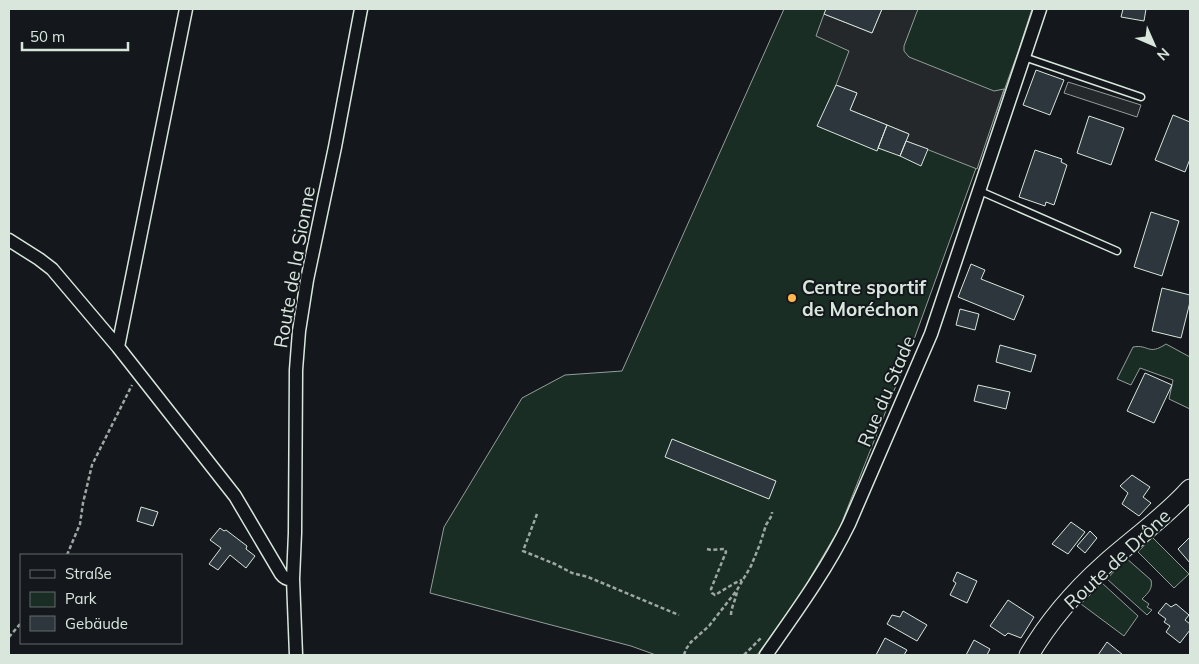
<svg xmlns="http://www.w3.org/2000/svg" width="1199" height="664" font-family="Mulish,sans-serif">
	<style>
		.green { fill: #1a2d24; stroke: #939e99 }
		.parking { fill: #24282b; stroke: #939e99 }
		.building { fill: #2c363c; stroke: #d8e6dc }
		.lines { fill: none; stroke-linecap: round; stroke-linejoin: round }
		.lane-casing { stroke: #d8e6dc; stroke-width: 9 }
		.street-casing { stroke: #d8e6dc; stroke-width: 15 }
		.secondary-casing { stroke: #d8e6dc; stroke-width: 21 }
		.path { stroke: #9da8a2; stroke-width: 2.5; stroke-dasharray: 4 2.5; stroke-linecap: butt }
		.lane { stroke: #14181c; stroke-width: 6 }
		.street { stroke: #14181c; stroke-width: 12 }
		.secondary { stroke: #14181c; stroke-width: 19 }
		.poi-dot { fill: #ffb74d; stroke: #14181c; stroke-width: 2 }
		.labels { text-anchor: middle; stroke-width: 4; stroke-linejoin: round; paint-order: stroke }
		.street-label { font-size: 19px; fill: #d8e6dc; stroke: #14181c }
		.poi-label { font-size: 19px; font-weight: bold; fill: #d8e6dc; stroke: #14181c; text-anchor: start }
	</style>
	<rect width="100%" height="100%" fill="#14181c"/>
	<path class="green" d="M784,9h248l-14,43 -106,293 -72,182 -40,68 -43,60h-101l-25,-9 -201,-53 14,-66 78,-129 43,-23 57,-4z
		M1166,344l24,13v52l-21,-10 4,-19 -33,-12 -9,17 -14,-6 16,-32c16,-3 15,9 33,-3z
		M1152,537l37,37 -15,14 -36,-36z
		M1126,558l25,22c2,9 -3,13 -9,19l7,5 -2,3 5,3 -5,5 -40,-36z
		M1102,583l36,33 -14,20 -43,-32z"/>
	<path class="parking" d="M882,9h36l-14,37v5l5,6 85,34 10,-2 -27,80 -71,-28 3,-7 -59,-24 7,-17 -21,-8 13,-34 -33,-15 8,-22 48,19z
		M1068,82l73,23 -4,12 -73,-24z"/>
	<path class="building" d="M826,9h56l-10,24 -48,-19z
		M1123,9h23l-2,12 -23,-4z
		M1036,70l28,10 -14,35 -27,-10z
		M836,85l21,8 -7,17 37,15 -10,26 -60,-25z
		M1173,115l17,7v37l-5,13 -30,-12z
		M1089,116l35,12 -13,37 -34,-12z
		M887,125l22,9 -9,22 -22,-8z
		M906,141l22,8 -7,17 -21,-10z
		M1035,150l27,9 -1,3 6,3 -13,40 -8,-3 -1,4 -26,-9z
		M1151,212l28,9 -17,55 -28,-9z
		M971,264l14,6 -4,9 43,17 -10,24 -56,-23z
		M1162,288l28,7v7l-9,36 -29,-7z
		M960,309l19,5 -4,16 -19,-5z
		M1000,345l36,10 -5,17 -35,-10z
		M1145,373l27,12 -18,38 -27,-12z
		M978,385l32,7 -4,17 -32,-8z
		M672,439l104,42 -7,18 -104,-42z
		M1132,475l18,12 -7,10 8,6 -12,13 -17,-12 6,-11 -8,-7z
		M141,507l17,5 -5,14 -16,-5z
		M1071,522l14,10 -17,22 -16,-10z
		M220,528l4,3 2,-1 21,16 -1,3 9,7 -9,12 -16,-13 -12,15 -9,-6 12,-16 -11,-8z
		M1090,531l7,7 -12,15 -8,-7z
		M1190,537v26l-12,-14z
		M957,572l20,9 -10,22 -17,-8 6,-12 -3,-2z
		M1008,600l26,17 -13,21 -13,-5 -3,3 -15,-10z
		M1166,603l5,4 5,-3 13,11 -4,5 5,4v6l-10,13 -14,-11 4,-6 -6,-4 2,-3 -8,-6z
		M903,611l24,14 -10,16 -30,-17 5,-9 8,2z
		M885,638l22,12 -3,5h-28z
		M974,640l16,9 -3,6h-21z
		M1107,642l16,13h-25z"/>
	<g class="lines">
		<defs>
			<path id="lane" d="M1024,57l117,40
				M980,191l137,60"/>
			<path id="street" d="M9,240l30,19 13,10 66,78 117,149 46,78c3,4 6,6 12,5
				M118,347l68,-338
				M296,655l-3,-76 2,-46 1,-163 3,-39 8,-51 28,-133 26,-138
				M766,655c30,-43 60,-84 83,-131l82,-190 109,-325"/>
			<path id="secondary" d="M1029,655c20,-34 46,-64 75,-90 29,-26 60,-47 86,-76"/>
		</defs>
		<use href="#lane" class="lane-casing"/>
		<use href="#street" class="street-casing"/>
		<use href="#secondary" class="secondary-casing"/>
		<path class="path" d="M537,514l-14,37 32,13 17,9 16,4 91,38
			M707,549l4,1 14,-1 1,3 -15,37 1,4 3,2 20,-12 7,-3
			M67,555l13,-31 3,-21 9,-38 40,-80
			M731,615c0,-8 5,-15 6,-24
			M9,637l12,-14
			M684,655l2,-6 5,-7 18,-16 28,-36 14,-24 9,-22 6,-19 6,-10v-3
			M744,655l17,-17"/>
		<use href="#lane" class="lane"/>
		<use href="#street" class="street"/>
		<use href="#secondary" class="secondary"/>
	</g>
	<circle class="poi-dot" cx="792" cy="298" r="5"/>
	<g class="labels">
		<g class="street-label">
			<text transform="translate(294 267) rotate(-80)" y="7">Route de la Sionne</text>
			<text transform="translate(886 391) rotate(-67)" y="7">Rue du Stade</text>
			<text transform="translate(1117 559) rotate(-43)" y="7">Route de Drône</text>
		</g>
		<g class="poi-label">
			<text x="802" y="294">Centre sportif<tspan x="802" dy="22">de Moréchon</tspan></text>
		</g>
	</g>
	<rect width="1199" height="664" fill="none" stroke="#d8e6dc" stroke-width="20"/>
	<rect x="20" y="554" width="162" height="90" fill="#14181c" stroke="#626a69"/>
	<rect x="30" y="570" width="25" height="8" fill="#14181c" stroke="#626a69"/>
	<text x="65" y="579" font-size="15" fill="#d8e6dc">Straße</text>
	<rect x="30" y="592" width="25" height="15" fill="#1a2d24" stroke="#626a69"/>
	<text x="65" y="604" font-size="15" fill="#d8e6dc">Park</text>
	<rect x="30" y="616" width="25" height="15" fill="#2c363c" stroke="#626a69"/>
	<text x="65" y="629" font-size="15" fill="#d8e6dc">Gebäude</text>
	<g transform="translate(1154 45) rotate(135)" stroke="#14181c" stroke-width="4" paint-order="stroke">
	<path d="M0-4L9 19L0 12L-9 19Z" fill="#d8e6dc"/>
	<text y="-8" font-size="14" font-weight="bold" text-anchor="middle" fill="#d8e6dc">N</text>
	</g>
	<path d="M22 42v8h106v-8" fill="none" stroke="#d8e6dc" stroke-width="2.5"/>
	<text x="30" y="42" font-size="15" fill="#d8e6dc" stroke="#14181c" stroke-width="4" paint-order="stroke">50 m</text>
</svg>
